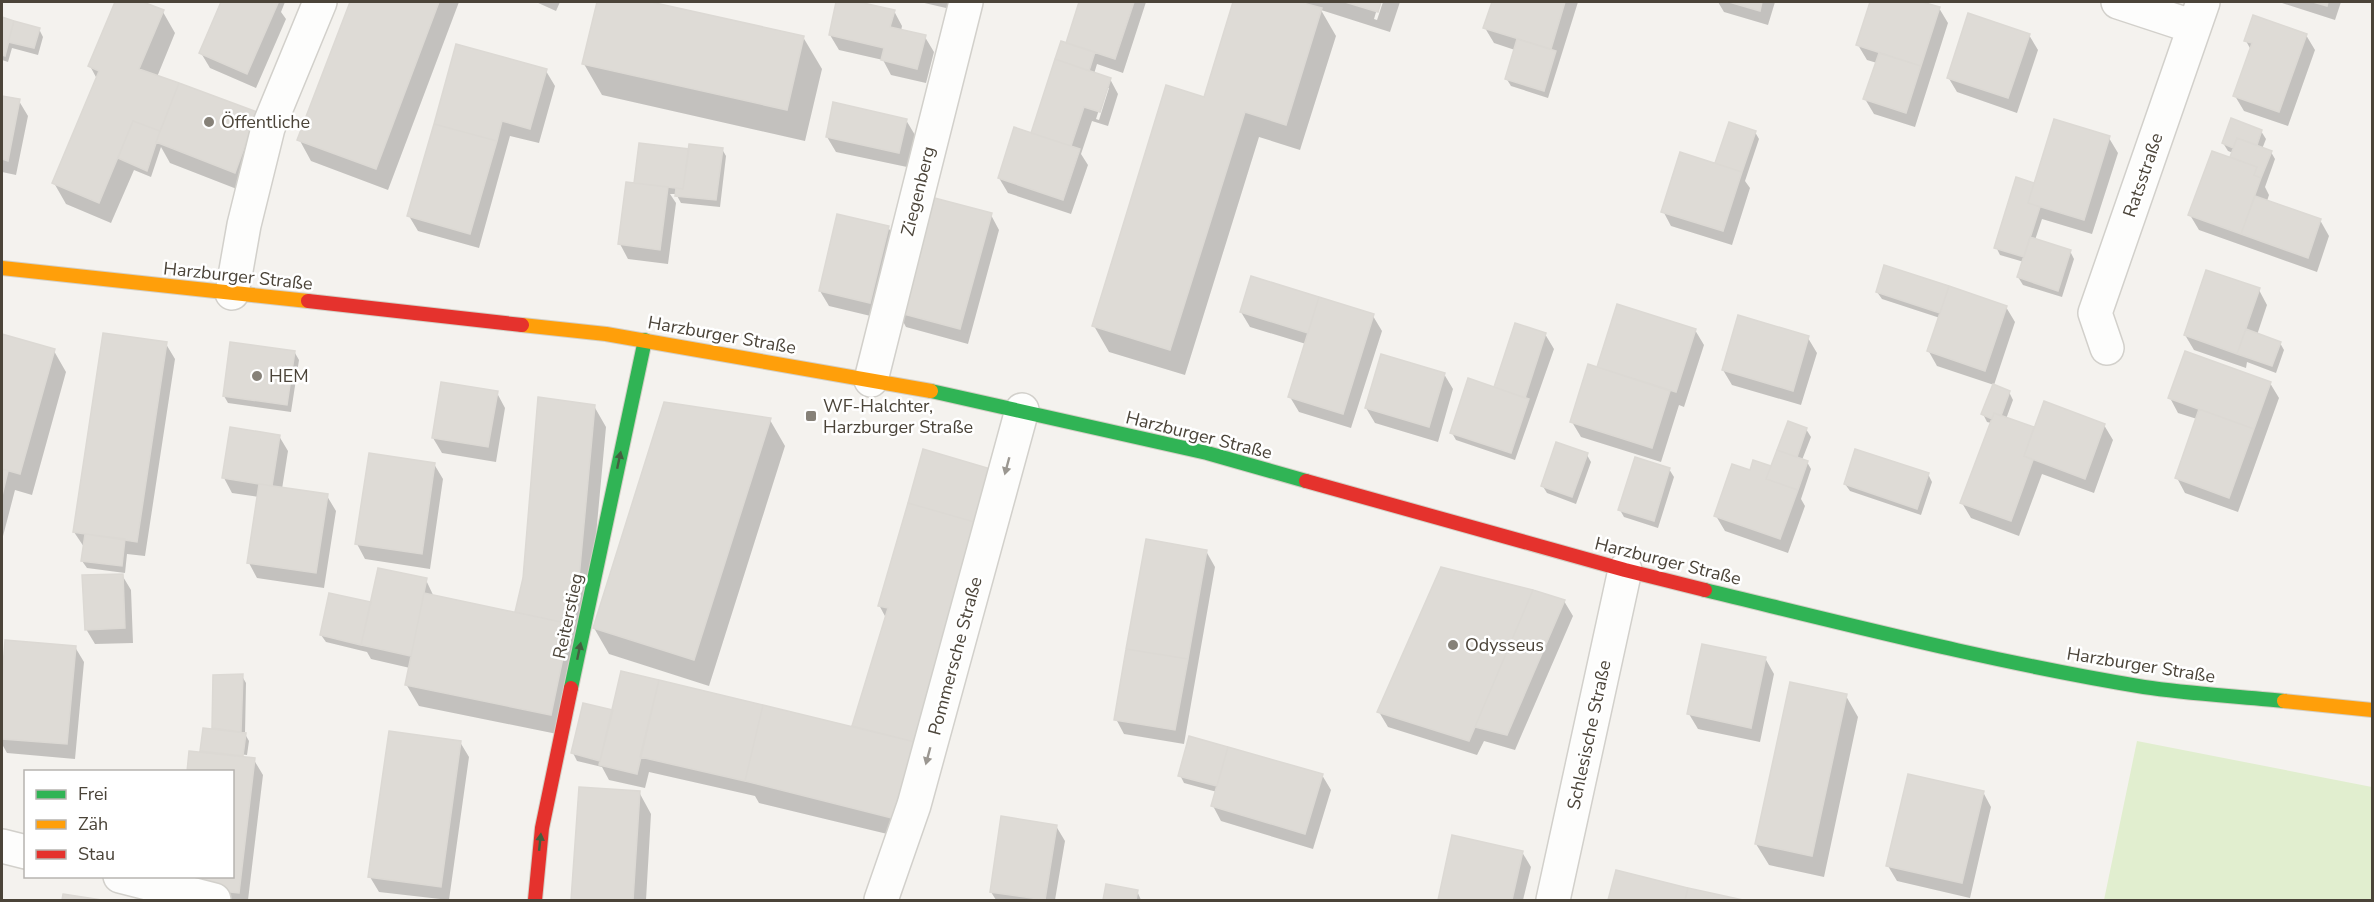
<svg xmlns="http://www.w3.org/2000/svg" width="2374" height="902" font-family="'Nunito Sans',sans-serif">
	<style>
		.green { fill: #e1eecf }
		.shadow { fill: #0003; fill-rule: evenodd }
		.building { fill: #dedbd6; stroke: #dcd9d4; stroke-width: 1.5 }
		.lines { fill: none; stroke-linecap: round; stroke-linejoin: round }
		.street-casing { stroke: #d2d0cb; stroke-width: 36 }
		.fast-casing { stroke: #d3cfc5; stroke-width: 16 }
		.slow-casing { stroke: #d3cfc5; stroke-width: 16 }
		.jam-casing { stroke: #d3cfc5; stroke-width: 16 }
		.street { stroke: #fdfdfc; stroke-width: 33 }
		.fast { stroke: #30b455; stroke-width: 14 }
		.slow { stroke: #ff9f0a; stroke-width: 14 }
		.jam { stroke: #e5322d; stroke-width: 14 }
		.oneway { fill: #446040 }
		.oneway2 { fill: #9b9791 }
		.poi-dot { fill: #868178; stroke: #fff; stroke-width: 2 }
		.labels { text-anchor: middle; stroke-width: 5; stroke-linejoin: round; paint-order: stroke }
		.poi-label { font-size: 18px; fill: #4b4439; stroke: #fff; text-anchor: start }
		.street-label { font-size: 18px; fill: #4b4439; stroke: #fff }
	</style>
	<rect width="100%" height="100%" fill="#f4f2ee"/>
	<path class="green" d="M2137,741l235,46v113h-268z"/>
	<path class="shadow" d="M117,2h22l24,10 12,21 -18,44 99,36 -9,80 -77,-30 -9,-16 -10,30 -17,-7 -23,53 -45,-19 -12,-21 43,-104 -7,-13z
		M223,2h62l-4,10 5,7 -30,69 -46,-20 -9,-15z
		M352,2h107l-71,188 -77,-29 -12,-22z
		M536,2h24l-4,9z
		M598,2h46l159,35 19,32 -17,72 -203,-46 -18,-31z
		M838,2h15l41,9 8,15 -1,5 24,6 9,15 -8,31 -35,-8 -8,-15 -44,-10 -9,-15z
		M920,2h42l-3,9z
		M1081,2h65l-23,71 -26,-9 -3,10 16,5 8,15 -10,32 -16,-5 -11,33 7,11 -17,49 -63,-21 -9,-15 33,-43 37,-89 -2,-4zM1106,88h3l-10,32 -3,-1z
		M1234,2h145l-5,17 3,1 6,-18h17l-10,30 -69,-22 15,26 -36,114 -41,-13 -74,238 -76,-23 -15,-26 111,-227z
		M1493,2h85l-30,96 -37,-12 -5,-8 9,-28 -21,-7 -9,-15z
		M1718,2h57l-7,23 -44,-13z
		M1872,2h45l22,6 9,15 -33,104 -41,-13 -9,-15 12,-36 -10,-3 -9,-15z
		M2279,2h62l-6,18z
		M2,19l37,10 4,8 -5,18 -26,-7 -4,14 -6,-2z
		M2029,35l9,15 -21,63 -60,-21 -9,-15z
		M2306,35l9,15 -27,76 -44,-15 -9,-15 16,-46 -5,-9z
		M546,71l9,15 -16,57 -29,-7 -31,112 -61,-17 -9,-15z
		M2,97l17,4 9,15 -12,59 -14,-3z
		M906,120l9,15 -8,32 -71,-15 -9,-15z
		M2232,120l29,11 5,8 -4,10 9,3 4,7 -10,28 4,8 -2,6 53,19 9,16 -12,36 -118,-42 -9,-15 43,-55 -2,-3 2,-4 -5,-2 -5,-8z
		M1730,124l25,8 4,7 -14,42 5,7 -18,57 -61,-19 -8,-15 53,-46z
		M2109,138l9,15 -26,81 -50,-15 -7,21 35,11 4,8 -12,38 -39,-12 -5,-8 6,-15 -24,-7 -4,-8 37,-63 1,3z
		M722,149l4,7 -6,51 -39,-4 -5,-9h-6l6,9 -8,61 -40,-5 -8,-15 15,-60 55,-33z
		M991,215l8,15 -31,114 -62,-17 -8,-15z
		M888,227l9,15 -18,76 -50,-12 -9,-15z
		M2259,290l8,15 -10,30 23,8 4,7 -8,23 -29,-11 -1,6 -52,-18 -9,-15z
		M1877,292l129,15 9,15 -21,63 -57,-19 -9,-16 12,-32 -58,-19z
		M1618,305l77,25 9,15 -20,62 -5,-2 -18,57 -80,-25 -9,-15 26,-53z
		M1241,312l132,4 9,15 -31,97 -52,-16 -9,-15 16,-53 -56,-17z
		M1545,334l9,15 -39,111 -59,-20 -4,-7z
		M2,336l52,15 12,21 -34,123 -17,-5 -13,50z
		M1808,338l9,15 -16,52 -69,-20 -9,-15z
		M166,344l9,15 -30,197 -18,-2 -2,19 -38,-5 -5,-7 2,-14 -10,-15z
		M295,353l4,7 -8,52 -63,-9 -4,-7z
		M1444,374l9,15 -15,53 -63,-19 -9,-15z
		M2270,383l9,15 -41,114 -53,-19 -8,-15 20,-59 -19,-6 -8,-15z
		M2009,392l4,8 -7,19 29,10 69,-4 9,15 -19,53 -52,-19 -23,62 -48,-18 -9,-15 29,-80 -4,-1 -4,-8z
		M497,393l8,15 -9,54 -54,-9 -9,-15z
		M594,406l12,21 -17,184 -27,124 -143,-29 -13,-22 4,-16 -39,-9 -4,-7 -41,-10 -5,-7 50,-31 55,-24 8,17 82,17 9,-36z
		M770,420l15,26 -76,240 -100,-32 -15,-26z
		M1789,423l17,6 5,8 -9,23 5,2 4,7 -10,30 4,7 -17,47 -63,-22 -9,-15 56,-48z
		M279,436l9,15 -6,38 45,7 9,15 -12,77 -67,-10 -8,-15 10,-66 -27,-4 -8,-15z
		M1587,455l4,7 -15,42 -29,-11 -5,-8z
		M434,464l9,15 -13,90 -65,-10 -8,-15z
		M1669,469l5,8 -16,51 -34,-11 -4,-7z
		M1928,474l4,8 -11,33 -71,-24 -5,-7z
		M990,546l-82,293 -149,-36 -4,-7 -106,-24 -4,16 -36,-8 -7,-13 -25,-6 -4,-8 40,-41 240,16 33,-110 -7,-13z
		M1206,551l9,16 -31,177 -60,-10 -8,-15z
		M1442,568l122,33 9,15 -58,134 -31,-9 -7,14 -89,-28 -9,-15z
		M122,575l9,15 2,53 -38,1 -9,-15z
		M6,641l69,6 9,15 -9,97 -68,-6 -5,-9v-46z
		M1765,658l9,16 -14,68 -62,-13 -9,-15z
		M242,676l4,7 -1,51 4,7 -2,14 -42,-5v3l49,7 9,15 -15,125h-65l49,-24v-104l-29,-18 -1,-3 12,-21 1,-53z
		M1846,696l12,21 -34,160 -55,-12 -13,-21z
		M460,742l9,15 -20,143 -70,-8 -9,-15z
		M1180,775h142l9,15 -18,59 -92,-28 -8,-15 4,-14 -33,-9z
		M580,789l59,3 12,22 -5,86h-74z
		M1983,792l8,15 -21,91 -73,-17 -9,-15z
		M1056,826l9,15 -10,59h-59l-5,-8z
		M1453,837l69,15 9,15 -8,33h-83z
		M1617,872l120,28h-127z
		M1107,886l30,5 4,9h-36z"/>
	<path class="building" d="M115,2h28l21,8 -25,59 40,14 -19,48 -27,-10 -34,82 -47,-20 47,-112 -11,-5z
		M221,2l57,1 -31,71 -48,-21z
		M350,2h89l-63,167 -79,-29z
		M597,2h54l153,34 -17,74 -205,-46z
		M836,2h23l36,8 -5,17 36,8 -9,34 -36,-9 3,-12 -55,-13z
		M1079,2h55l-19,57 -49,-16z
		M1233,2h66l23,6 -36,117 -41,-13 -75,238 -78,-24 74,-241 38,12z
		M1345,2h36l-3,10z
		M1492,2h73l-14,47 -68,-21z
		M1729,2h33l-2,9z
		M1870,2h52l18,5 -19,59 -65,-21z
		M2313,2h15l-1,4z
		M1968,13l62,21 -22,64 -61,-20z
		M2253,15l54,19 -28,78 -46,-16 19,-53 -8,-2z
		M2,17l12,4 -9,35 -3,-1z
		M14,21l26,7 -6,20 -26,-6z
		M1517,39l39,12 -12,40 -39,-12z
		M1061,41l34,11 -6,19 -34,-12z
		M456,44l91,25 -17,60 -28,-8 -5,20 -63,-17z
		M1879,53l42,13 -15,47 -43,-14z
		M1055,59l56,19 -11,34 -16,-5 -13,39 -40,-13z
		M179,83l78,29 -22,61 -79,-31z
		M2,96l18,3 -12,62 -6,-2z
		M833,102l74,17 -8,34 -73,-16z
		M2231,118l31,12 -5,15 -20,-7 -4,10 -11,-5z
		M2054,119l56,17 -26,84 -56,-17z
		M133,121l27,10 -13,40 -29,-13z
		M1729,122l27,9 -14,41 -27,-9z
		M434,124l63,17 -27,93 -63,-18z
		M1014,127l66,22 -17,51 -65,-22z
		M2237,138l35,13 -11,27 -7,-3 3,-8 -27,-10z
		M639,143l50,6 -6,40 -49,-6z
		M689,144l34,4 -7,52 -41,-4 1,-8 7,1z
		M2212,151l45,16 -3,8 7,3 -20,56 -53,-19z
		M1680,152l62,20 -19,59 -62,-19z
		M2016,177l18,6 -6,20 12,4 -16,50 -30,-9z
		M626,182l42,5 -8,63 -42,-6z
		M927,196l65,17 -32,116 -64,-17z
		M2255,196l66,23 -13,39 -67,-24z
		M837,214l52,12 -19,77 -51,-12z
		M2030,237l41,13 -13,41 -41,-14z
		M1884,265l65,21 -9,27 -64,-21z
		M2206,270l54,18 -23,66 -53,-19z
		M1251,276l68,21 -11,36 -68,-21z
		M1949,286l58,20 -22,65 -58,-20z
		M1319,297l55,17 -31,100 -55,-17z
		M1617,304l79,25 -20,63 -79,-25z
		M1738,315l71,21 -16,55 -71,-21z
		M1515,323l31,10 -21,65 -31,-11z
		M2246,329l35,13 -9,24 -35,-12z
		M103,333l64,9 -30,200 -64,-10z
		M2,334l53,15 -35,125 -18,-5z
		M230,342l65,9 -8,54 -64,-9z
		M2185,351l86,31 -17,47 -86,-31z
		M1381,354l64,19 -16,54 -64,-19z
		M1588,364l82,27 -18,57 -82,-26z
		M1468,378l61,21 -18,54 -61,-20z
		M441,382l57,9 -10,56 -56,-9z
		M1993,384l17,7 -9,25 -7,-3 -2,6 -11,-5z
		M538,397l57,8 -17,184 -8,35 -55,-12 8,-34z
		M2044,401l61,23 -20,55 -61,-23z
		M664,402l107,16 -77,242 -101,-32z
		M2199,409l55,20 -25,69 -54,-20z
		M1994,413l40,14 -10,29 9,4 -22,61 -51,-18z
		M1788,421l19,7 -10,29 -20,-7z
		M230,427l50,8 -8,51 -50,-8z
		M1556,442l32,11 -16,44 -31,-11z
		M923,449l71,21 -16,53 -70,-20z
		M1855,449l74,24 -12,36 -73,-25z
		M1777,450l31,11 -10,29 -32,-11z
		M369,453l66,10 -13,91 -67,-10z
		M1635,457l35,11 -16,53 -36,-11z
		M1753,460l18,6 -5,13 32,11 -18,49 -66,-23 18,-52 18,6z
		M2,469l6,2 -6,25z
		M259,484l69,10 -12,79 -69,-10z
		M908,503l70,20 -63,219 -63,-16 36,-118 -10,-2z
		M85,534l40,5 -3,27 -41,-5z
		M1146,539l61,11 -19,109 -62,-10z
		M1441,567l92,23 -64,151 -92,-29z
		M378,568l49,10 -16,78 -50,-11z
		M123,574l2,54 -40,2 -3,-55z
		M1533,590l32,10 -58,135 -32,-8z
		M329,593l42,9 -10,43 -41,-10z
		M424,593l146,31 -19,91 -146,-30z
		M5,640l71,6 -9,98 -65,-5v-58z
		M1702,644l64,13 -15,71 -64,-14z
		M1126,649l62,10 -13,71 -61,-10z
		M621,671l38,9 -22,94 -38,-9z
		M243,674l-2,58 -29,-4 1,-53z
		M659,680l104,25 -18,76 -105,-24z
		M1790,682l57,12 -35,162 -57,-12z
		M583,703l30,7 -13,51 -29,-8z
		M763,705l152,37 -19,77 -151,-38z
		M203,728l43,5 -3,23 -43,-5z
		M389,731l72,10 -20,146 -73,-10z
		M1189,736l39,11 -11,39 -39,-10z
		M1228,747l95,27 -18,60 -94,-28z
		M189,751l66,7 -16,135 -66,-7 1,-10h58v-104h-45z
		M1908,774l76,17 -22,92 -76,-17z
		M579,787l61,4 -7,109h-62z
		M1001,816l56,9 -12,75 -55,-8z
		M1452,835l71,16 -11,49h-74z
		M1616,870l72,18 -3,12h-77z
		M1106,884l32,6 -2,10h-33z
		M1688,888l55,12h-58z
		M63,894l39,6h-40z"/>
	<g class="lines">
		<defs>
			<path id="street" d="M2118,2l76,25
				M232,293l12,-68 24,-97 52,-126
				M2107,348l-12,-35 108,-311
				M871,380l95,-378
				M2,846l24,6
				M120,876l94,24
				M881,900l33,-95 108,-395
				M1553,900l72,-330"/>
			<path id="fast" d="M931,391l276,62 99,28
				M1705,590c145,35 292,73 439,97 46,7 94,9 140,14
				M571,688l74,-348"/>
			<path id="slow" d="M2,268l306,33
				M522,325l84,9 325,57
				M2284,701l88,9"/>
			<path id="jam" d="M308,301l214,24
				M1306,481l319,89 80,20
				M535,900l7,-72 29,-140"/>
		</defs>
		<use href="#street" class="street-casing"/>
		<use href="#fast" class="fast-casing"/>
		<use href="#slow" class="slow-casing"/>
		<use href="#jam" class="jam-casing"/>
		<use href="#street" class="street"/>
		<use href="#fast" class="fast"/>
		<use href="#slow" class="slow"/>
		<use href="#jam" class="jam"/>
	</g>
	<defs><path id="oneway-solid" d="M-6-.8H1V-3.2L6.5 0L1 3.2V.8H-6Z" transform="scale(1.5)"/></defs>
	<g class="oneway">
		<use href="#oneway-solid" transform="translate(619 460) rotate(-78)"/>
		<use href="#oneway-solid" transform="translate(579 651) rotate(-78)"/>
		<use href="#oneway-solid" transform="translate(540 842) rotate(-84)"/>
	</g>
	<g class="oneway2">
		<use href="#oneway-solid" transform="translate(1007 466) rotate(105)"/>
		<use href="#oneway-solid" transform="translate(928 756) rotate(105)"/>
	</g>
	<g class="poi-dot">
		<circle cx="209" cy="122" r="6"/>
		<circle cx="257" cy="376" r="6"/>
		<rect x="805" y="410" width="12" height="12" rx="3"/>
		<circle cx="1453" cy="645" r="6"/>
	</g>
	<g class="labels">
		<g class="poi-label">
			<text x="221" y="128">Öffentliche</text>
			<text x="269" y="382">HEM</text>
			<text x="823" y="412">WF-Halchter,<tspan x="823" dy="21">Harzburger Straße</tspan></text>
			<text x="1465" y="651">Odysseus</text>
		</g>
		<g class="street-label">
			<text transform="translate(2143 175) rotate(-71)" y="6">Ratsstraße</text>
			<text transform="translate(918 191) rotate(-76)" y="6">Ziegenberg</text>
			<text transform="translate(238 276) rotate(6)" y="6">Harzburger Straße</text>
			<text transform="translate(722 335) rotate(10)" y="6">Harzburger Straße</text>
			<text transform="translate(1199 435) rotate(14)" y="6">Harzburger Straße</text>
			<text transform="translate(1668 561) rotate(14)" y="6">Harzburger Straße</text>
			<text transform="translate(568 616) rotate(-78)" y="6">Reiterstieg</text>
			<text transform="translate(955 656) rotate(-75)" y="6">Pommersche Straße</text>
			<text transform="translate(2141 665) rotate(9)" y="6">Harzburger Straße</text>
			<text transform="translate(1589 735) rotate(-78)" y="6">Schlesische Straße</text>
		</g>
	</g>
	<rect width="2374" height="902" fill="none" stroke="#4b4439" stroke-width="6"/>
	<rect x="24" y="770" width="210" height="108" fill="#ffffff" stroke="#b7b4b0" stroke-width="1.5"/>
	<rect x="36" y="790" width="30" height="9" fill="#30b455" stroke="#b7b4b0" stroke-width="1.5"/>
	<text x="78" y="800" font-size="18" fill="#4b4439">Frei</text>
	<rect x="36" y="820" width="30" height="9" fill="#ff9f0a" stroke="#b7b4b0" stroke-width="1.5"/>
	<text x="78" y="830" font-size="18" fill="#4b4439">Zäh</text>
	<rect x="36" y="850" width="30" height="9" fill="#e5322d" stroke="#b7b4b0" stroke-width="1.5"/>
	<text x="78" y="860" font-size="18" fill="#4b4439">Stau</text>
</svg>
